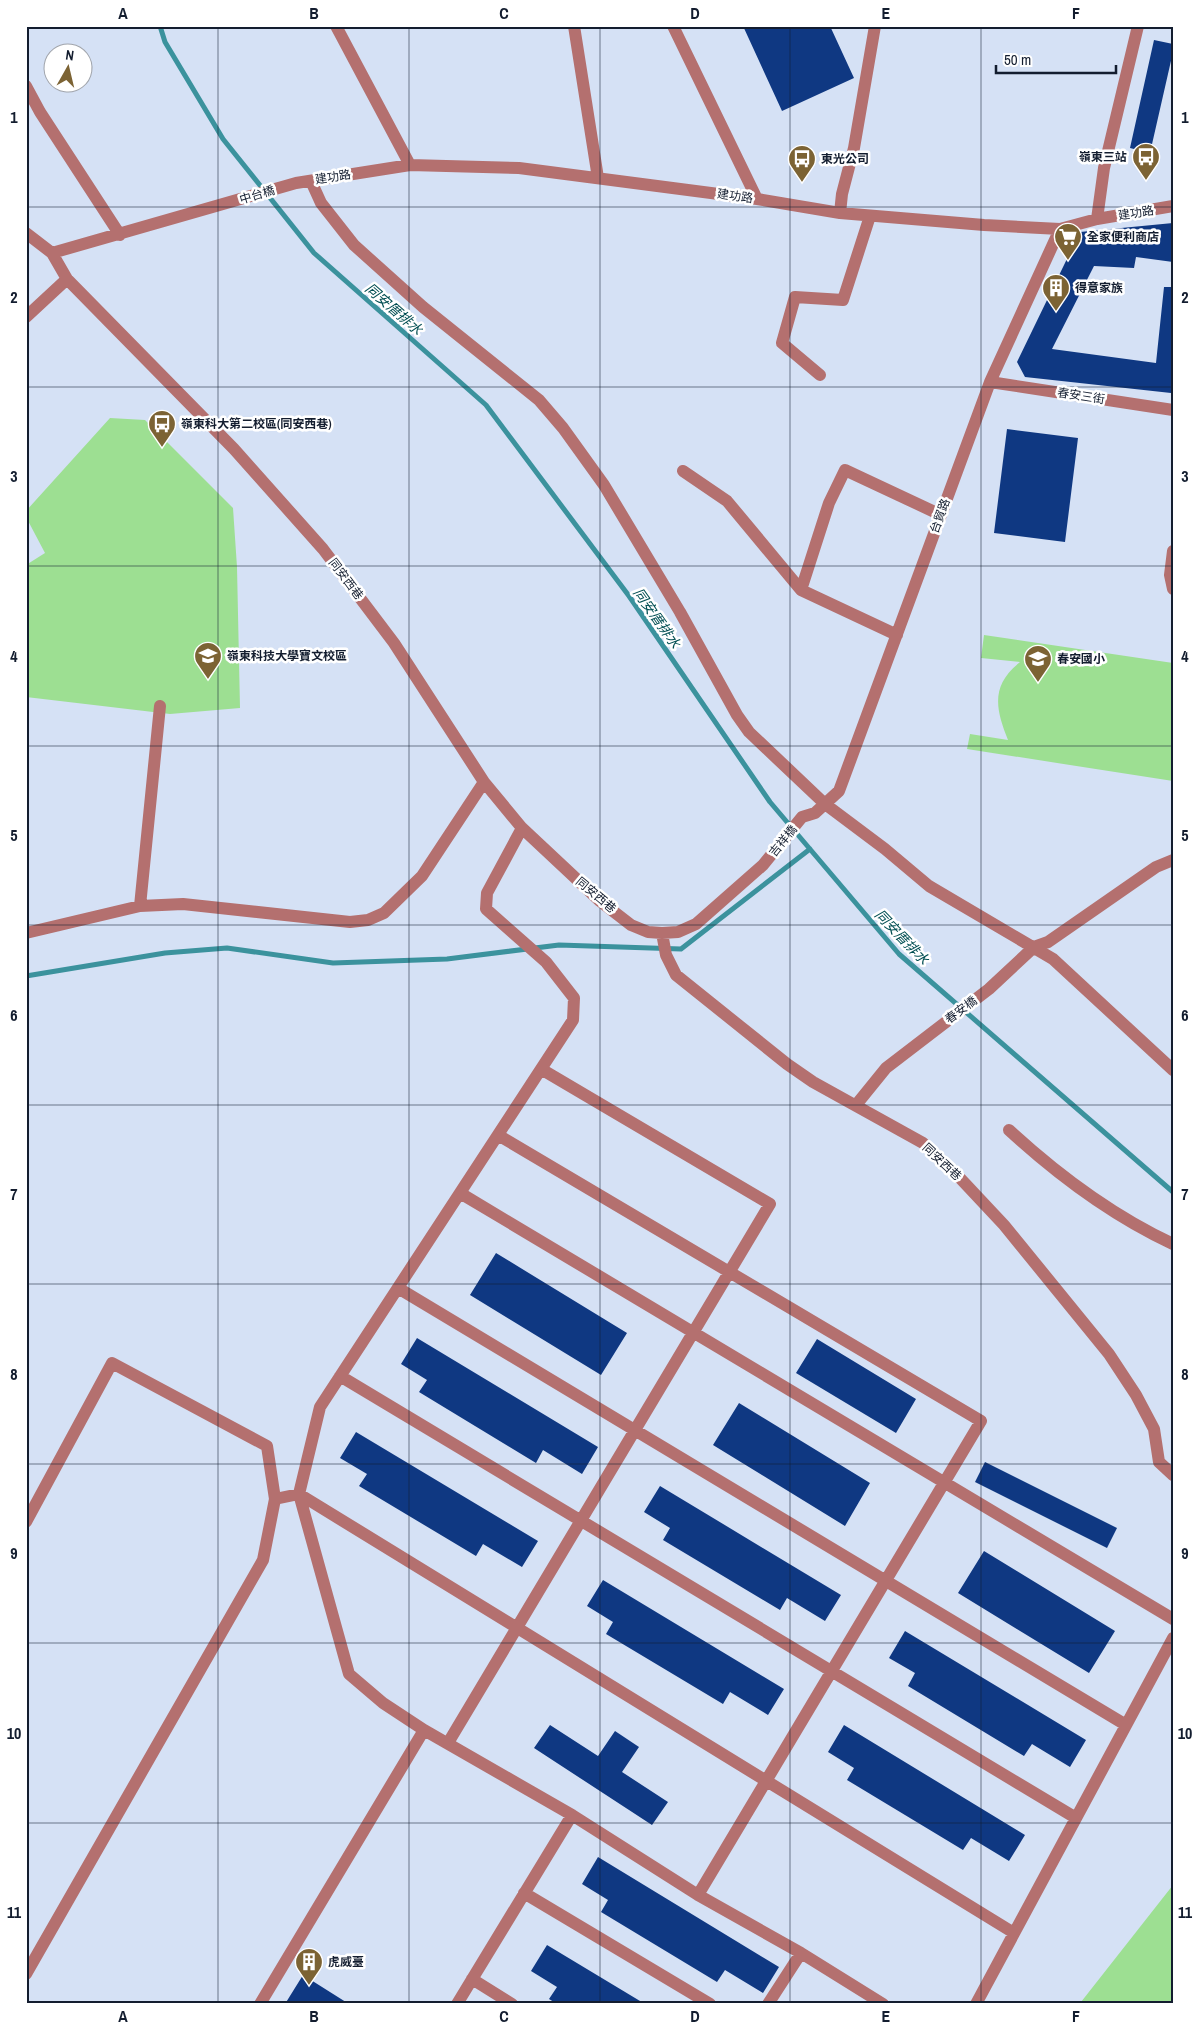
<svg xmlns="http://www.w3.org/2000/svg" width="1199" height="2030" font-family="'Archivo Narrow','Noto Sans TC',sans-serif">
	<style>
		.green { fill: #9ddf92 }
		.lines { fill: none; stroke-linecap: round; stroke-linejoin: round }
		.stream { stroke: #3b929d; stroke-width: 5 }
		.building { fill: #0f3882 }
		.minor { stroke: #b4706f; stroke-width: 12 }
		.grid { fill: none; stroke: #131d2f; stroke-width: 1; stroke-opacity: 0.55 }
		.labels { text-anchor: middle; stroke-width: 5; stroke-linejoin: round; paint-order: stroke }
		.poi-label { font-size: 12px; font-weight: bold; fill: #131d2f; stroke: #fff; text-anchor: start }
		.street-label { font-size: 12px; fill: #131d2f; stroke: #fff }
		.water-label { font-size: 14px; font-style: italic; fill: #034f53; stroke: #fff }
		.neatline { fill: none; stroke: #131d2f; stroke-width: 2 }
		.grid-label { font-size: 16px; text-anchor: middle; font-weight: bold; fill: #131d2f }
	</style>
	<rect width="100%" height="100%" fill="#d5e1f5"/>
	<path class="green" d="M110,418l35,2 88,88 4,59 3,141 -70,6 -144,-17v-132l19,-12 -19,-36v-6z
		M984,635l189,28v118l-206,-32 3,-15 38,6c-13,-32 -17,-55 12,-78l-39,-4z
		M1173,1885v119h-93l1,-2z"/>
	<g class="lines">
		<path class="stream" d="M160,26l5,16 58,97 91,114 172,152 143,191 141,206 129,152 274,238
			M26,976l139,-23 62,-5 106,15 114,-4 112,-14 122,4 129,-100"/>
	</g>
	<path class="building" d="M743,26h87l24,52 -72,33z
		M1154,40l19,4v8l-23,101 -20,-5z
		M1173,223v39l-37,-5 -2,11 -40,-2 -42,83 104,14 8,-76h9l-2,106 -146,-16 -8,-15 63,-130z
		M1007,429l71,9 -13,104 -71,-9z
		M496,1253l131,80 -26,42 -131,-80z
		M417,1338l181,109 -16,27 -39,-24 -7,13 -117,-71 8,-12 -26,-16z
		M817,1339l99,60 -20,34 -100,-60z
		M739,1403l131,80 -25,43 -132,-81z
		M356,1432l182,109 -16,26 -39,-23 -7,12 -117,-70 8,-12 -27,-16z
		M985,1462l132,66 -10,20 -132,-66z
		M660,1486l181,109 -16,26 -38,-23 -7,12 -117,-70 7,-12 -26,-16z
		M984,1551l131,80 -26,42 -131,-80z
		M603,1580l181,109 -16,26 -38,-23 -7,12 -117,-70 7,-12 -26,-16z
		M905,1631l181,109 -16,27 -38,-23 -8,12 -116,-70 7,-13 -26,-15z
		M550,1725l48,31 17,-25 24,16 -17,25 46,30 -16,23 -118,-77z
		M844,1725l181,110 -16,26 -38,-23 -8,12 -116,-70 7,-12 -26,-16z
		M598,1857l181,110 -16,26 -38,-23 -8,12 -116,-70 7,-12 -26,-16z
		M547,1945l98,59h-88l-8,-5 8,-12 -26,-16z
		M303,1975l46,29h-64z"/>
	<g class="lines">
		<path class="minor" d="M336,26l74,139
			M574,26l24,152
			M673,26l84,173
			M26,86l14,26 80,123
			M311,181l10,22 33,42 69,62 116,93 24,28 41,57 76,127 57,103 12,17 76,72 60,45 44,37 124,73 120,111
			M840,213l2,-19 12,-46 21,-122
			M1097,219l7,-51 34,-142
			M26,233l26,20 15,26 167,170 89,100 71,94 90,139 38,46 78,73 31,24 17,7 14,1 16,-1 18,-8 67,-59 39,-48 13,-4 24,-22 151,-409 70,-153
			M52,253l244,-70 114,-18 109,3 238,31 83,14 144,12 76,4 37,-10 76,-13
			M26,317l41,-38
			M820,375l-38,-32 13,-46 48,3 27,-84
			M990,382l183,28
			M683,471l44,30 74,89 96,45
			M1173,551l-3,24 3,14
			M801,590l28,-87 16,-33 96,45
			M522,828l-35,65 -1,16 60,53 28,36 -1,22 -253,387 -21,87 50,180 34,29 41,27 148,85 126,80 103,58 82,51
			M140,906l20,-200
			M26,933l114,-27 43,-2 167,18 18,-2 16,-7 38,-37 62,-94
			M662,933l4,22 10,20 111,89 26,18 110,61 36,34 45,48 105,129 27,41 18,34 5,33 14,13
			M856,1105l30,-37 103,-79 45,-42 14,-5 108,-75 17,-7
			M1009,1130c50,46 102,85 164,114
			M498,1135l483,286 -283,474
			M460,1193l713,426
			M398,1288l728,437
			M340,1376c244,149 491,294 736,442
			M275,1499l24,-5c237,147 477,291 715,439
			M26,1522l86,-159 155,83 8,53 -12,61 -237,414
			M448,1743l322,-539 -229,-135
			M524,1893l186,111
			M472,1979l40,25
			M260,2004l164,-274
			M457,2004l115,-189
			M768,2004l33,-51
			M976,2004l197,-366"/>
	</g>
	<path class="grid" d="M218,26v1978M409,26v1978M600,26v1978M790,26v1978M981,26v1978M26,207h1147M26,387h1147M26,566h1147M26,746h1147M26,925h1147M26,1105h1147M26,1284h1147M26,1464h1147M26,1643h1147M26,1823h1147"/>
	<defs>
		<symbol id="bus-pin" viewBox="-11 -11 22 30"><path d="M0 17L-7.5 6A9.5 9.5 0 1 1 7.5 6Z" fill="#7c6334" stroke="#fff"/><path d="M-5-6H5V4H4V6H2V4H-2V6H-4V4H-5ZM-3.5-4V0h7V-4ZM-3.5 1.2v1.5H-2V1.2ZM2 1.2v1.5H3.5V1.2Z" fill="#fff"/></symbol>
		<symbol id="supermarket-pin" viewBox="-11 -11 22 30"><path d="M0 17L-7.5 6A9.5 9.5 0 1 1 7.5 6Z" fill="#7c6334" stroke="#fff"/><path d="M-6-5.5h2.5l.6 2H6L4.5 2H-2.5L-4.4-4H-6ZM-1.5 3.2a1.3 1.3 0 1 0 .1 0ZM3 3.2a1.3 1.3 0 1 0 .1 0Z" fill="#fff"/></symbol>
		<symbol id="building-pin" viewBox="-11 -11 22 30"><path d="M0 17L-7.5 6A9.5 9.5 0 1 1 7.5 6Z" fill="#7c6334" stroke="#fff"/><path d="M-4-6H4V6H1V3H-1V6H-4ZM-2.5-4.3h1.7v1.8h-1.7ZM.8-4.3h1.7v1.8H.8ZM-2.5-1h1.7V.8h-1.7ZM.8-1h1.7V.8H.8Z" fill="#fff"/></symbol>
		<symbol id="university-pin" viewBox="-11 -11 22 30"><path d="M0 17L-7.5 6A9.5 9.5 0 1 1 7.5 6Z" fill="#7c6334" stroke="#fff"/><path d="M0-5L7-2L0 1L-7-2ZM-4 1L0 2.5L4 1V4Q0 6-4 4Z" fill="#fff"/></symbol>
		<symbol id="school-pin" viewBox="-11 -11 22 30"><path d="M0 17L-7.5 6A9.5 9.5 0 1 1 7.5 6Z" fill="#7c6334" stroke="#fff"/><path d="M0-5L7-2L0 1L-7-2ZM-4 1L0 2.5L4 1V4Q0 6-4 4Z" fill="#fff"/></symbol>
	</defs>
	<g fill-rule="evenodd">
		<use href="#bus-pin" x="1130" y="141" width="32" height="43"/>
		<use href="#bus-pin" x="786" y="143" width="32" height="43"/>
		<use href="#supermarket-pin" x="1052" y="221" width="32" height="43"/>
		<use href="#building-pin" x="1040" y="272" width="32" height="43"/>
		<use href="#bus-pin" x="146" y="408" width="32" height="43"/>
		<use href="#university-pin" x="192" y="640" width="32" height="43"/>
		<use href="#school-pin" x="1022" y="643" width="32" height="43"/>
		<use href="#building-pin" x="293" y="1946" width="32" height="43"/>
	</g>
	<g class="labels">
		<g class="poi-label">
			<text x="1127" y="161" text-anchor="end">嶺東三站</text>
			<text x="821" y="163">東光公司</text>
			<text x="1087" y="241">全家便利商店</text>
			<text x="1075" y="292">得意家族</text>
			<text x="181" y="428">嶺東科大第二校區(同安西巷)</text>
			<text x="227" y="660">嶺東科技大學寶文校區</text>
			<text x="1057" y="663">春安國小</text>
			<text x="328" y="1966">虎威臺</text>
		</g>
		<g class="street-label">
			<text transform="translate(333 177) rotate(-9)" y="4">建功路</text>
			<text transform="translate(257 195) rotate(-17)" y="4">中台橋</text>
			<text transform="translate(735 196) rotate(8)" y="4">建功路</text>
			<text transform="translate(1136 213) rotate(-9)" y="4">建功路</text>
			<text transform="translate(1081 396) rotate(9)" y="4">春安三街</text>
			<text transform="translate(940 516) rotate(-70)" y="4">台貿路</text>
			<text transform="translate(346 579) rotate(53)" y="4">同安西巷</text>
			<text transform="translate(783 841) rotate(-51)" y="4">吉祥橋</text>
			<text transform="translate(596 895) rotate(40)" y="4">同安西巷</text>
			<text transform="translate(961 1010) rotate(-37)" y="4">春安橋</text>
			<text transform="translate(942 1162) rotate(43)" y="4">同安西巷</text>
		</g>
		<g class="water-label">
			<text transform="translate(394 309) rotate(41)" y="5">同安厝排水</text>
			<text transform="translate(657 618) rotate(55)" y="5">同安厝排水</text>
			<text transform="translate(902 937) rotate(46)" y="5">同安厝排水</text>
		</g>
	</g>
	<rect width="1199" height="2030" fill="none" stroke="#ffffff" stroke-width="55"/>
	<g transform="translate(68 68) rotate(8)"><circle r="24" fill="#ffffff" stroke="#a1a5ac"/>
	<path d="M0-4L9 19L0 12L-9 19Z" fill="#7c6334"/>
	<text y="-8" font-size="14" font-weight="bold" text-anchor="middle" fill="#131d2f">N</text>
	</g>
	<path d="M996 65v8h120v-8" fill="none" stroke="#131d2f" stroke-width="2.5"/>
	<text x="1004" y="65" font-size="15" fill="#131d2f" stroke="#ffffff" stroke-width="4" paint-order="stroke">50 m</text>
	<rect x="28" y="28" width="1144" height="1974" class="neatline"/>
	<g class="grid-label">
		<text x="123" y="19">A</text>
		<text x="314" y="19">B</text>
		<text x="504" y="19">C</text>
		<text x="695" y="19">D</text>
		<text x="886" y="19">E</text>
		<text x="1076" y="19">F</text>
		<text x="14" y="123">1</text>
		<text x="1185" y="123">1</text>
		<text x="14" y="303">2</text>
		<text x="1185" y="303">2</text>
		<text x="14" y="482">3</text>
		<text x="1185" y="482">3</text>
		<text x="14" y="662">4</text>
		<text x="1185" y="662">4</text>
		<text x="14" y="841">5</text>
		<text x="1185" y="841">5</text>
		<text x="14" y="1021">6</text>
		<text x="1185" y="1021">6</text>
		<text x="14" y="1200">7</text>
		<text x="1185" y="1200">7</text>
		<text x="14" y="1380">8</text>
		<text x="1185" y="1380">8</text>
		<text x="14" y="1559">9</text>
		<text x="1185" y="1559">9</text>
		<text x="14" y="1739">10</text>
		<text x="1185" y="1739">10</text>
		<text x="14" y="1918">11</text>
		<text x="1185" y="1918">11</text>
		<text x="123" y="2022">A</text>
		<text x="314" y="2022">B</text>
		<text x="504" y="2022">C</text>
		<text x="695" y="2022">D</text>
		<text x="886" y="2022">E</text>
		<text x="1076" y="2022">F</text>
	</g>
</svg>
